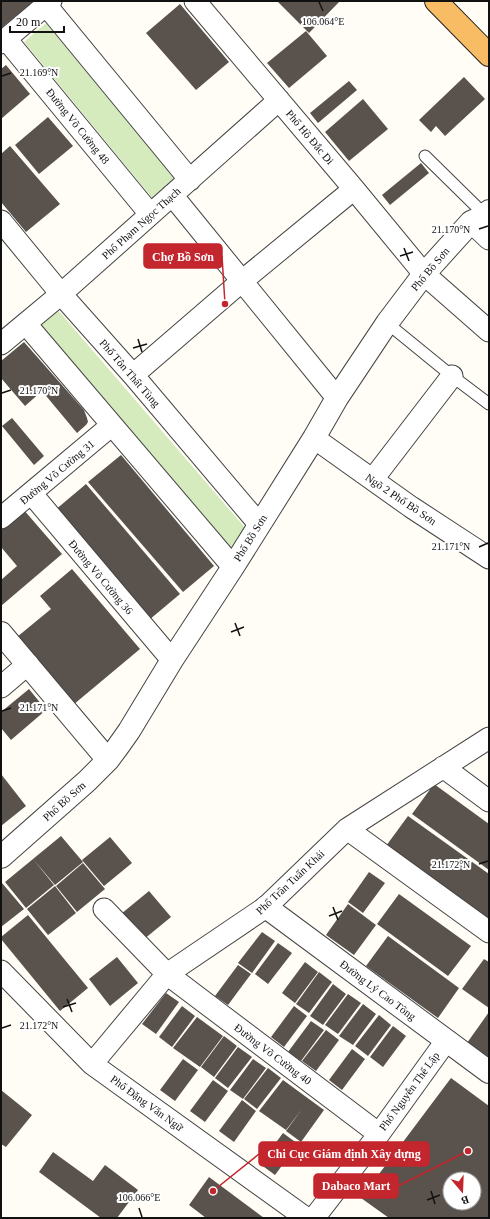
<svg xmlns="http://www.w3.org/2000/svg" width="490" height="1219" font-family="'Times New Roman',serif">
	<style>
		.green { fill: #d5ebbd }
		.building { fill: #5a524d; fill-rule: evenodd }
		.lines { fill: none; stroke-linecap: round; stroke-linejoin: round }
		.service-casing { stroke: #444; stroke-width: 13 }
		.minor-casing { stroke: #444; stroke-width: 23 }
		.tertiary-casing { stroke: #444; stroke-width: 24 }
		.trunk-casing { stroke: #222; stroke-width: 24 }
		.service { stroke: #fff; stroke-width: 11 }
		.minor { stroke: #fff; stroke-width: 21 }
		.tertiary { stroke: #fff; stroke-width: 22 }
		.trunk { stroke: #f7bc64; stroke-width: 22 }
		.ticks { fill: none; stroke: #111; stroke-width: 1.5 }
		.labels { text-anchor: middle; stroke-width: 4; stroke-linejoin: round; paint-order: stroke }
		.street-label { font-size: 11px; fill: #111; stroke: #fff }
		.ticks-label { font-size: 10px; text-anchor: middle; fill: #111; stroke: #fff; stroke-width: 4; stroke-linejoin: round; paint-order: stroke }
		.leader { fill: none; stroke: #c4262e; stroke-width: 1.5 }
		.callout-dot { fill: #c4262e; stroke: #fff; stroke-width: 1.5 }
		.callout { fill: #c4262e; stroke: #c4262e; stroke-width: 1.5 }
		.callout-label { font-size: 12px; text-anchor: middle; font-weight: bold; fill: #fff }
	</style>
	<rect width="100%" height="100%" fill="#fffdf5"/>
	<path class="green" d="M46,23l132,158 -24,19 -130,-158z
		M57,309l190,221 -16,21 -192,-227z"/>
	<path class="building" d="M1,1h33l-33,27z
		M277,1h63l-31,32z
		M180,4l49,58 -33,28 -50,-57z
		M306,31l21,25 -38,32 -22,-25z
		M6,65l24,29 -29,25v-50z
		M464,77l21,22 -40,37 -9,-10 -5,6 -12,-12z
		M349,81l8,9 -39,33 -8,-10z
		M363,99l25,30 -39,32 -24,-29z
		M48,117l25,29 -34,28 -24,-29z
		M10,146l50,58 -34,28 -25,-30v-48z
		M421,163l8,10 -39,32 -8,-10z
		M24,342l60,68 3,8 1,4 -2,3 -9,8 -35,-42 -17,15 -24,-28v-17z
		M12,418l32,38 -10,9 -32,-39z
		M121,455l93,111 -31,26 -95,-110z
		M86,484l94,110 -31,26 -95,-109z
		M23,509l39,45 -61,52v-26l16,-14 -16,-19v-19z
		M72,569l68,80 -67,56 -56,-68 34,-28 -11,-13z
		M29,689l17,21 -35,30 -10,-12v-16z
		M1,774l25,32 -25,20z
		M434,784l55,40v46l-77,-56z
		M408,816l81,58v46l-103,-74z
		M61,836l22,26 -28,23 -22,-26z
		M110,837l22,26 -28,23 -22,-26z
		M33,859l21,26 -28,23 -21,-26z
		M83,863l22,26 -28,23 -21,-26z
		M369,872l16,11 -22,30 -15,-11z
		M1,883h1l22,26 -23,18z
		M55,886l21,27 -28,22 -21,-26z
		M149,891l22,26 -28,23 -22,-26z
		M399,894l72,52 -23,30 -71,-52z
		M348,904l28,21 -22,30 -28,-20z
		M28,915l60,73 -28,23 -59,-72v-2z
		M262,932l13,9 -23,32 -14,-10z
		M388,936l71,52 -21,30 -72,-52z
		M278,943l14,10 -24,31 -13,-10z
		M117,957l21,26 -28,23 -21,-27z
		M484,959l5,3v46l-27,-19z
		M305,962l13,10 -23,31 -13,-10z
		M238,965l13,9 -23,31 -13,-9z
		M319,972l13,10 -23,31 -13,-9z
		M333,984l13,10 -23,31 -13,-9z
		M166,993l13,9 -23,32 -14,-10z
		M348,994l13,9 -23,31 -13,-9z
		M363,1004l13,10 -23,31 -14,-9z
		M182,1006l13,10 -23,31 -13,-10z
		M294,1006l13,10 -23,31 -13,-10z
		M489,1012v47l-22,-16z
		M379,1015l12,10 -23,31 -13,-10z
		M197,1017l26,19 -23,31 -27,-19z
		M311,1021l13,9 -23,31 -13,-9z
		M393,1026l13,10 -23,31 -13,-10z
		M326,1030l13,10 -23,31 -14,-10z
		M224,1036l13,10 -23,31 -13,-10z
		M238,1047l14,10 -24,31 -13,-10z
		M352,1049l13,10 -23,31 -13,-10z
		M183,1059l15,11 -23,31 -15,-11z
		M253,1059l13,9 -23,31 -13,-9z
		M268,1068l13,10 -24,31 -13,-10z
		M451,1078l38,28v112h-100l-28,-20zM450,1179h24v24h-24z
		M213,1080l15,11 -23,31 -15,-11z
		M283,1080l41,30 -23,32 -15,-11 16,-22 -16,21 -27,-19z
		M1,1090l31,25 -26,32 -5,-3z
		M242,1100l14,11 -22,31 -15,-11z
		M283,1133l15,11 -23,31 -15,-11z
		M53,1152l40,29 12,-16 33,25 -21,28h-16l-62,-46z
		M209,1177l55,41h-58l-17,-13z"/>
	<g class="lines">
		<defs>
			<path id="service" d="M425,156l60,59
				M387,323l65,53 37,28"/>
			<path id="minor" d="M195,1l159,188 70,85 65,57
				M46,5l144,175
				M6,39l144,175
				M1,43l50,-42
				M172,195l165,203
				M1,221l60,73 72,81 126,149
				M471,222l18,17
				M26,324l207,243
				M1,344l60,-50 218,-194
				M133,375l109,-94 112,-92
				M314,438l97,69 78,51
				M373,479l79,-103
				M31,493l141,167
				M1,518l111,-93
				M1,687l27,-23
				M443,767l46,34
				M347,829l142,103
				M104,909l63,65 212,160
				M1,971l91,93 214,154
				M92,1064l75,-90 99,-67 81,-78 142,-91
				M314,1218l65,-84 67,-93"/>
			<path id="tertiary" d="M1,633l107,127
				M1,857l86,-76 21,-21 9,-12 12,-17 43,-71 61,-93 81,-129 23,-40 50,-75 37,-49 47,-52 11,-5 7,-6
				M266,907l223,165"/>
			<path id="trunk" d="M436,1l53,54"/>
		</defs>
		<use href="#service" class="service-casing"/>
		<use href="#minor" class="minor-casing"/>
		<use href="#tertiary" class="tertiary-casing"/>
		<use href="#trunk" class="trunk-casing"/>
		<use href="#service" class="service"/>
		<use href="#minor" class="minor"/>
		<use href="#tertiary" class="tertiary"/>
		<use href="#trunk" class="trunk"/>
	</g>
	<path class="ticks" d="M319,2l4,9M2,76l9,-3M479,229l9,-3M404,248l5,13M400,256l13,-4M138,339l4,13M133,348l14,-4M2,393l9,-3M479,547l9,-4M235,623l5,13M231,632l13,-5M2,711l9,-3M479,864l9,-3M333,907l5,13M329,916l13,-5M67,999l5,13M63,1007l13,-4M2,1028l9,-3M431,1191l4,13M427,1200l13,-5M139,1208l3,9"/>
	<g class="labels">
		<g class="street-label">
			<text transform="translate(78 126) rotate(51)" y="4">Đường Võ Cường 48</text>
			<text transform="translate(310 137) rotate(50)" y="4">Phố Hồ Đắc Di</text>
			<text transform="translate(141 223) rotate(-42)" y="4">Phố Phạm Ngọc Thạch</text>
			<text transform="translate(430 269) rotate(-50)" y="4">Phố Bồ Sơn</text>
			<text transform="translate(130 373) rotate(49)" y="4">Phố Tôn Thất Tùng</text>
			<text transform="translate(57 472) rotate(-40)" y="4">Đường Võ Cường 31</text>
			<text transform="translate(401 499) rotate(34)" y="4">Ngõ 2 Phố Bồ Sơn</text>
			<text transform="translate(250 538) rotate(-58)" y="4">Phố Bồ Sơn</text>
			<text transform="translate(101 577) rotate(50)" y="4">Đường Võ Cường 36</text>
			<text transform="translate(64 801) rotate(-42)" y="4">Phố Bồ Sơn</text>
			<text transform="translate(290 882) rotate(-43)" y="4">Phố Trần Tuấn Khải</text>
			<text transform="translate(378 990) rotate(37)" y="4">Đường Lý Cao Tông</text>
			<text transform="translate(273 1054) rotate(37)" y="4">Đường Võ Cường 40</text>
			<text transform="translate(409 1091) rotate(-54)" y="4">Phố Nguyễn Thế Lập</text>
			<text transform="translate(147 1103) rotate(36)" y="4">Phố Đặng Văn Ngữ</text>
		</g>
	</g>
	<g class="ticks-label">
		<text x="323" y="25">106.064°E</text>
		<text x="39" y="76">21.169°N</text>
		<text x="451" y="233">21.170°N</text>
		<text x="39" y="394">21.170°N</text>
		<text x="451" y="550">21.171°N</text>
		<text x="39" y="711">21.171°N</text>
		<text x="451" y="868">21.172°N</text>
		<text x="39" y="1029">21.172°N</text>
		<text x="139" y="1201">106.066°E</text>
	</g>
	<path class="leader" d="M225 304L222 256M213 1191L259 1154M468 1151L398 1186"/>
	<g class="callout-dot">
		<circle cx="225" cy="304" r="4"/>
		<circle cx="213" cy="1191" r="4"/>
		<circle cx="468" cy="1151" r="4"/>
	</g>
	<g class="callout">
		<rect x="144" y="244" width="78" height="24" rx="4"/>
		<rect x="259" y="1142" width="170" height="24" rx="4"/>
		<rect x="314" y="1174" width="84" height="24" rx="4"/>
	</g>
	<g class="callout-label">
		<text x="183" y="261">Chợ Bồ Sơn</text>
		<text x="344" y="1158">Chi Cục Giám định Xây dựng</text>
		<text x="356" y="1190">Dabaco Mart</text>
	</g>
	<rect width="490" height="1219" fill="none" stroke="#111111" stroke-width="4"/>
	<g transform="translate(462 1191) rotate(161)"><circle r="19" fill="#ffffff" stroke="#a0a0a0"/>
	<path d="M0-3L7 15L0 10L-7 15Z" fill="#c4262e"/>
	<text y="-6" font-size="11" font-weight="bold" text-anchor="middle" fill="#111111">B</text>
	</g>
	<path d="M10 26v6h54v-6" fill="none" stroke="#111111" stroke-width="2"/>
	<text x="16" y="26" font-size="12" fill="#111111" stroke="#ffffff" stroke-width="3" paint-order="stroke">20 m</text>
</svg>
